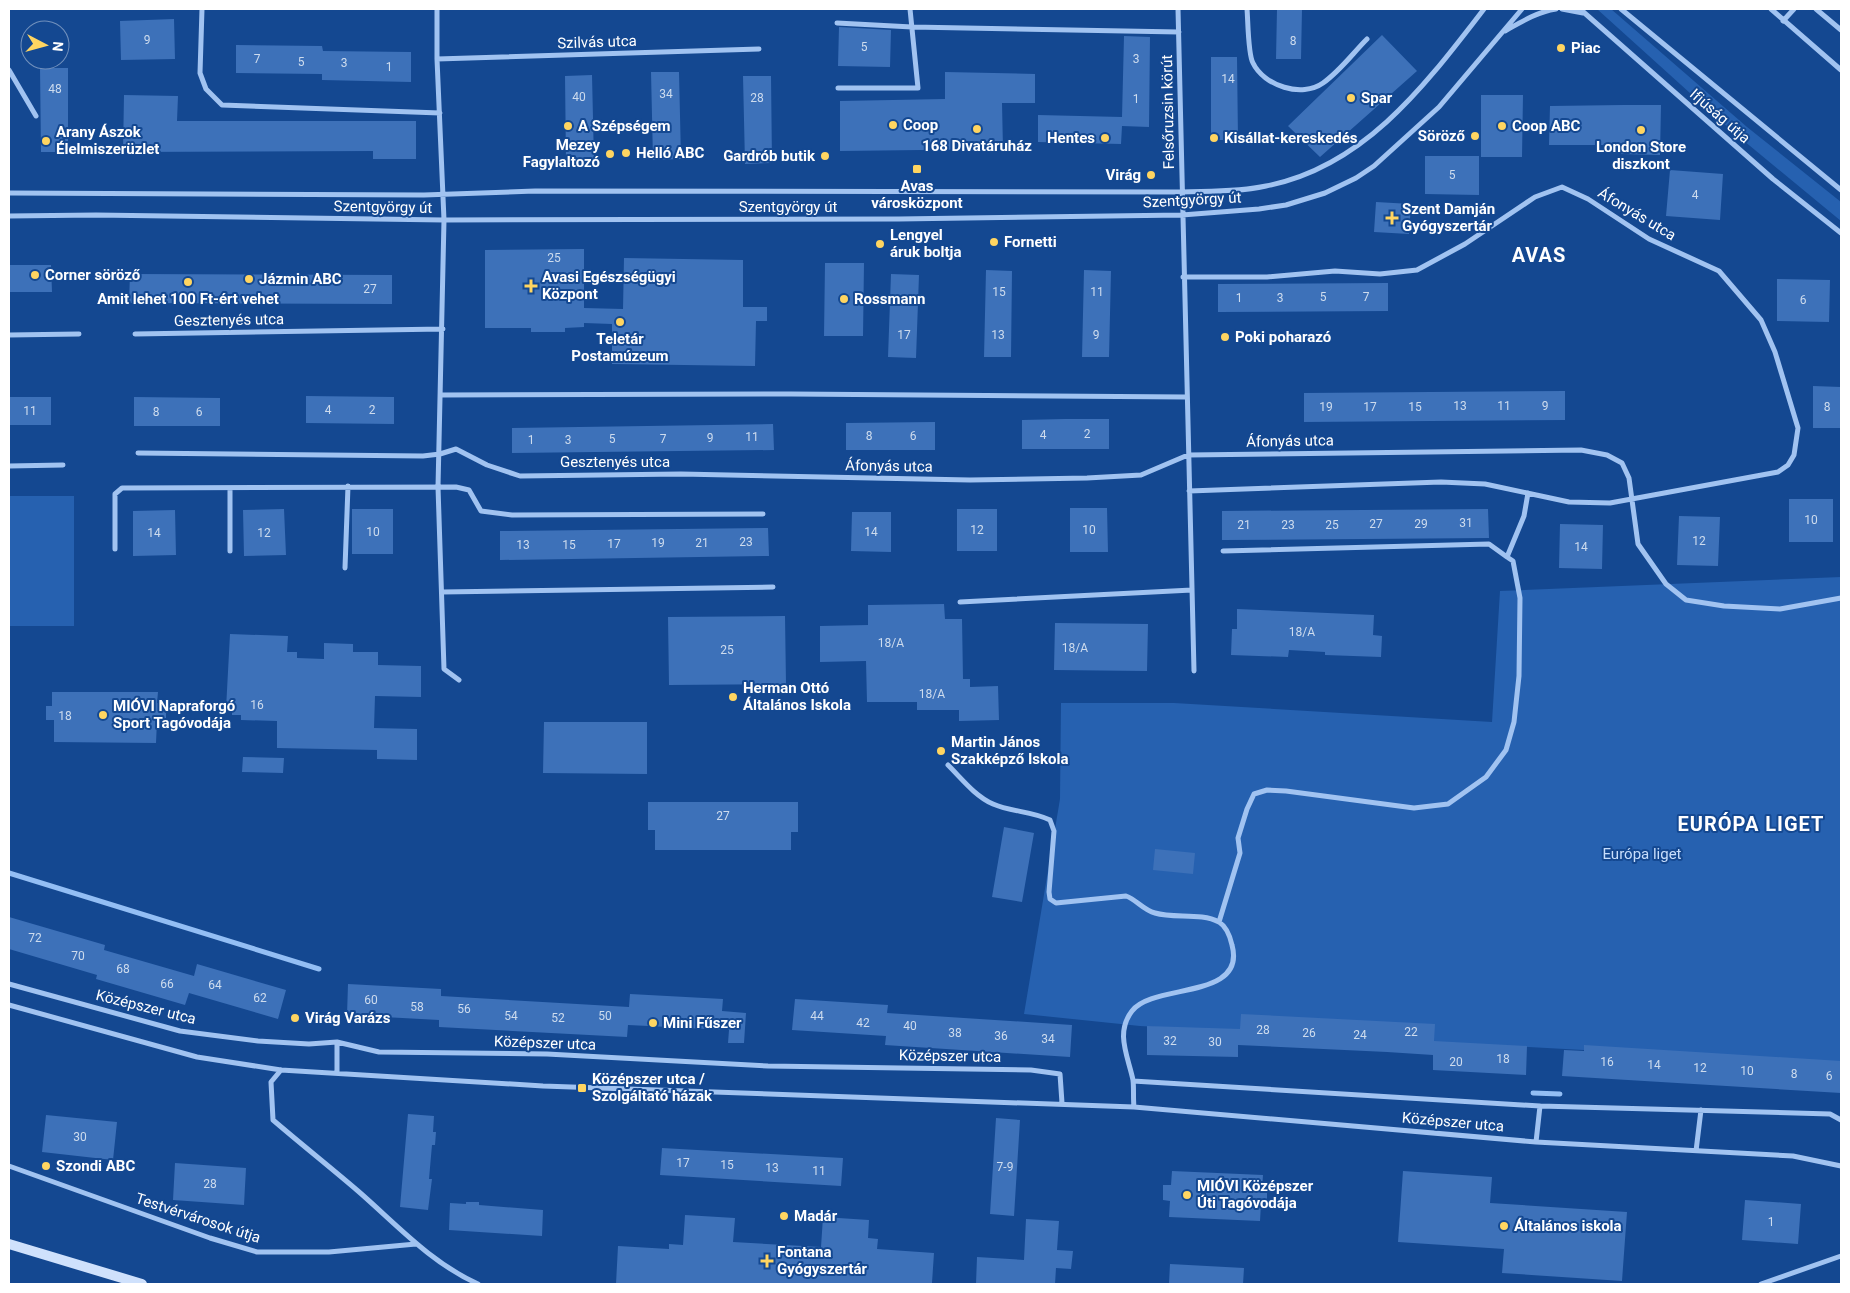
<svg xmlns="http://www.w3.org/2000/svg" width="1850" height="1293" font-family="Roboto,sans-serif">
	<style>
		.green { fill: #2661b0 }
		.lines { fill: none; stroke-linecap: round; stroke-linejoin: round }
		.stream { stroke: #93bef4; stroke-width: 5 }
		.building { fill: #3d71b9 }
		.street { stroke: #a1c3f1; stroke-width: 5 }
		.secondary { stroke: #cfe1fc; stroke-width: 10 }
		.poi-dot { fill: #ffd561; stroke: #144891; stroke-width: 2 }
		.labels { text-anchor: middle; stroke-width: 4; stroke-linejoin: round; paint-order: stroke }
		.number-label { font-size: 12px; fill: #cedcee }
		.street-label { font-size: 15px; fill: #fff; stroke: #144891 }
		.poi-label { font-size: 15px; font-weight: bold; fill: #fff; stroke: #144891; text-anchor: start }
		.park-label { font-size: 15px; fill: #c8defc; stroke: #144891 }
		.district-label { font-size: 20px; font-weight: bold; letter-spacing: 1px; fill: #fff; stroke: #144891 }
	</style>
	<rect width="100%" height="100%" fill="#144891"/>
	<path class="green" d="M1597,9h14l136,118 94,75v19l-109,-90z
		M9,496h65v130h-65z
		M1841,577v487l-701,-38 -116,-12 36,-215 1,-96h113l318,19 8,-131z"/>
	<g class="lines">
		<path class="stream" d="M9,873l310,96
			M1533,1093l27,1"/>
	</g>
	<path class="building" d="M1277,9h25l-1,50h-25z
		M174,19l1,40 -54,1 -1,-39z
		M839,27l52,3 -1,37 -52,-1z
		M1382,35l35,36 -97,86 -32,-31z
		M1124,36l26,1 -1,90 -27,-1 -1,18 -83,-2v-27l84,2z
		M236,45l86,1 1,5 88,1v30l-89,-2v-6l-86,-1z
		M1211,57h26l1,83h-27z
		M40,68h28v84h-27z
		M651,72h28l2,87 -28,1z
		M945,72l90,2v29h-33l1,46 -163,2v-50l105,-2z
		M592,75l2,87 -28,1 -1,-87z
		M743,76h28l1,87 -27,1z
		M124,95l54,1 -1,25h239v38h-43v-8l-250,1z
		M1481,95h42l-1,62h-41z
		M1623,105h38l-1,50 -39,-1 1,-9h-73l1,-39z
		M1425,156h54v39l-54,-1z
		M1670,170l53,4 -3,46 -54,-4z
		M1376,202l35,2 -2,30 -35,-2z
		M584,249v59l39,1 1,-51 119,2v47h24v14h-11l-1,45 -143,-2v-40l-28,-1v4l-19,1v4h-34v-4h-46v-78z
		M825,263h39l-1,73h-39z
		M9,265h42l1,27h-43z
		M986,270l26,1 -1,86h-27z
		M1084,270l27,1 -2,86h-27z
		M130,274l262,1v29l-263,-1z
		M891,274l28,1 -3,83 -28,-1z
		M1777,279l53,1 -1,42 -52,-1z
		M1388,283v28l-170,1v-28z
		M1813,386l28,1v41h-28z
		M1565,391v29l-261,2v-29z
		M306,396l88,1v27l-88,-1z
		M9,397h42v28h-42z
		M134,397l86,1v28h-86z
		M1065,419h44v30h-87v-29z
		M935,422v28h-89v-27z
		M773,424l1,26 -262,3v-25z
		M1789,499h44v43h-44z
		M1070,508h37l1,44h-38z
		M284,509l2,46 -42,1 -1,-46z
		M352,509h41v45h-41z
		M957,509h40v42h-40z
		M1488,509l1,29 -267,2v-29z
		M175,510l1,45 -43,1v-45z
		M852,512h39v40l-40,-1z
		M1679,516l41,1 -2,49 -41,-1z
		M1560,524l43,1 -1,44 -43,-1z
		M768,528l1,28 -269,4v-29z
		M944,604l1,15h17l1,60h7v8l28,-1 1,34 -40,1v-11h-42v-8h-50l-1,-41 -46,1v-36l48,-1v-20z
		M1237,609l137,6 -1,20 9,1 -1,21 -56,-2v-3l-36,-2 -1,7 -57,-2 1,-26h5z
		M785,616l1,68 -117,1 -1,-68z
		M1055,623l93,1 -1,47 -93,-1z
		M230,634l58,2 -1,16h10v6l27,1v-16l29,1v8h25v13l43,1v31l-46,-1 -1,32 43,1v31l-40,-1v-9l-100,-2v-27l-36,-1v-5h-9v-6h-6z
		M52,692h106l-1,11h9v18h-9l-1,22 -102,-1v-22h-8v-14h6z
		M544,722h103v52l-104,-1z
		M243,757l41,1 -1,15 -41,-1z
		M648,802h150v30h-7v18h-136v-20h-7z
		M1004,827l30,6 -12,69 -30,-5z
		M1155,849l40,4 -2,21 -40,-4z
		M9,917l96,28 -1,5 90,26 3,-12 89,26 -8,29 -89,-26 -4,12 -89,-26 1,-4 -88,-26z
		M348,984l93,5v7l188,11 1,-13 93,5 -1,12 24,2 -2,30h-16l1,-13 -101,-5 -1,12 -188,-10v-7l-92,-5z
		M795,999l93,6 -1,8 185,12 -2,32 -185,-12 1,-9 -94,-6z
		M1241,1014l194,10 -1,17 93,5 -1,29 -93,-5v-15l-46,-3 -149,-7v12l-91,-2v-29l93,3z
		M1584,1045l257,16v32l-279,-17 2,-26 20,1z
		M408,1114l26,2 -1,16h3l-1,13h-3l-3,34h3l-4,31 -28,-3z
		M46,1115l71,7 -4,38 -71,-8z
		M996,1118l24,2 -6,96 -24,-2z
		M662,1148l181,10 -2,28 -181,-11z
		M175,1163l71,5 -2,37 -71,-5z
		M1172,1171l91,4 -1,14 5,1v13h-6l-1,18 -91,-4 1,-16 -7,-1v-15h8z
		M1403,1171l89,6 -2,26 137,9 -5,69 -120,-8 2,-24 -106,-7z
		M1745,1200l56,4 -3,40 -56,-4z
		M466,1202h13v3l64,5 -1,26 -93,-6 1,-27 16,1z
		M685,1215l50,3 -2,24 88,5 2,-30 46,3 -1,18 10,1 -1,10 57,4 -2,30 -316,1 2,-38 51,3v-5l14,1z
		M1026,1219l33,2 -2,29 16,1 -2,18 -15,-1 -1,16h-79l1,-27 47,3z
		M1170,1264l74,4 -1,16h-74z"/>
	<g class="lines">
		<path class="street" d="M202,9l-2,64 6,16 16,16 218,8
			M437,9v50l7,161 -6,267 6,182 15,11
			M1178,9l16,662
			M1247,9c1,11 1,46 6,54 11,23 49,35 70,20 17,-12 30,-30 44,-44
			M1562,9l21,4
			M1580,9l193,170 68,54
			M1621,9l220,181
			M1771,9l70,61
			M1816,9l25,21
			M1783,21l11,-12
			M837,23l75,4 267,5
			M1505,31c16,-9 32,-19 51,-22
			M437,59l322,-10
			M9,70l27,46
			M838,88h80l-8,-79
			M9,193l415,2 111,-4 647,1c27,-1 57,0 84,-6 99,-19 160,-102 218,-177
			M9,216l87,-1 348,5 455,-1 283,-4 77,-6 27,-4 39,-12 31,-15 18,-12 65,-59 83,-98
			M1183,277h84l68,-6 45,3 37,-4 48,-26 70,-47 27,-10 26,12 61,40 70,32 42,49 14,32 23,76 -4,27 -6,10 -10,7 -168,31 -41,-1 -84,-18 -44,-2 -252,9
			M135,334l308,-5
			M9,335l70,-1
			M441,395l350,-1 395,3
			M138,453l285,3 17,-2 16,-5 31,16 33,11 161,-2 289,6 117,-2 54,-3 47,-20 393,-5 26,5 15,8 7,15 9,66 28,40 20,16 38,6 56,3 61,-11
			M9,466l54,-1
			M230,488v63
			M115,549v-55l7,-6 334,-1 13,3 12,21 31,4 251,-1
			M1223,551l266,-7 18,13 17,-41 4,-23
			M345,568l3,-82
			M442,592l331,-5
			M960,602l232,-12
			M948,765c14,14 27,31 45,39 18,8 39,7 57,16l4,11 -5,61 1,7 6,4 70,-7c11,4 17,14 29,17 19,6 46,-1 64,9 8,5 11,14 13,23 15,55 -79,38 -100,66 -17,22 -4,45 1,69 1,9 0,18 1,27
			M1219,922l21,-69 -2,-15 9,-29 7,-15 13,-4 19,1 128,17 34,-4 38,-27 20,-27 8,-28 5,-46 1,-78 -7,-37 -6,-4
			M9,984l171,47 78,10 51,3 28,-2 42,10 168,2 221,12 263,4 29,4 2,29
			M9,1005l188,52 84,13 262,16 591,21 402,35 257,14 48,10
			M281,1070l-10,12 2,38c28,24 57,47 85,71 38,33 73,72 120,93
			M337,1072v-30
			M1133,1081l407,25 290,8 11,6
			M1536,1142l4,-36
			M1696,1151l5,-41
			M9,1166l201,72 47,14h72l87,-8
			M1761,1284l80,-28"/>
		<path class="secondary" d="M9,1244l133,40"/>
	</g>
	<g class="poi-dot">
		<circle cx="1561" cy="48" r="5"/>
		<circle cx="1351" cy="98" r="5"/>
		<circle cx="893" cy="125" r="5"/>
		<circle cx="568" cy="126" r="5"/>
		<circle cx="1502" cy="126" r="5"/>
		<circle cx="977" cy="129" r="5"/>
		<circle cx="1641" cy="130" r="5"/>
		<circle cx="1475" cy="136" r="5"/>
		<circle cx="1105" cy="138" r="5"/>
		<circle cx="1214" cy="138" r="5"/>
		<circle cx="46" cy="141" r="5"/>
		<circle cx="626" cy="153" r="5"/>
		<circle cx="610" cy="154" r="5"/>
		<circle cx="825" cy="156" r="5"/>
		<rect x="912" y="164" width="10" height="10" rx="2.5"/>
		<circle cx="1151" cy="175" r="5"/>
		<path d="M1389.5 210.5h5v5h5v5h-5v5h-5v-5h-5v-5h5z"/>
		<circle cx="994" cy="242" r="5"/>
		<circle cx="880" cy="244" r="5"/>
		<circle cx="35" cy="275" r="5"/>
		<circle cx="249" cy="279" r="5"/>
		<circle cx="188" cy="282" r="5"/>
		<path d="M528.5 278.5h5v5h5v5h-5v5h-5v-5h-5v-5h5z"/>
		<circle cx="844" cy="299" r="5"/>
		<circle cx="620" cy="322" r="5"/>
		<circle cx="1225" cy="337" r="5"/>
		<circle cx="733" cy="697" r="5"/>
		<circle cx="103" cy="715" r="5"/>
		<circle cx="941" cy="751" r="5"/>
		<circle cx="295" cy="1018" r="5"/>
		<circle cx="653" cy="1023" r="5"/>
		<rect x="577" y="1083" width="10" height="10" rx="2.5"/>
		<circle cx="46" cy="1166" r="5"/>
		<circle cx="1187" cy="1195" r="5"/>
		<circle cx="784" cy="1216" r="5"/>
		<circle cx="1504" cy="1226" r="5"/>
		<path d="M764.5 1253.5h5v5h5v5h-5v5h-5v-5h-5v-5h5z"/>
	</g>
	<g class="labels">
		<g class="number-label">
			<text x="147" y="44">9</text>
			<text x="1293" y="45">8</text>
			<text x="864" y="51">5</text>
			<text x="257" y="63">7</text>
			<text x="1136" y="63">3</text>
			<text x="301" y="66">5</text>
			<text x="344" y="67">3</text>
			<text x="389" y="71">1</text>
			<text x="1228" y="83">14</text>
			<text x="55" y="93">48</text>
			<text x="666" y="98">34</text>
			<text x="579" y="101">40</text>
			<text x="757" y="102">28</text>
			<text x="1136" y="103">1</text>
			<text x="1452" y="179">5</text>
			<text x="1695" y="199">4</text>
			<text x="554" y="262">25</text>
			<text x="370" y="293">27</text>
			<text x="999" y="296">15</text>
			<text x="1097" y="296">11</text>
			<text x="1323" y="301">5</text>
			<text x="1366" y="301">7</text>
			<text x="1239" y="302">1</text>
			<text x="1280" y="302">3</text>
			<text x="1803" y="304">6</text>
			<text x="904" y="339">17</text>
			<text x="998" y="339">13</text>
			<text x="1096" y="339">9</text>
			<text x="1460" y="410">13</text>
			<text x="1504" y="410">11</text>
			<text x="1545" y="410">9</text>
			<text x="1326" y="411">19</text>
			<text x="1370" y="411">17</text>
			<text x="1415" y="411">15</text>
			<text x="1827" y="411">8</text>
			<text x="328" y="414">4</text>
			<text x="372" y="414">2</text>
			<text x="30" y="415">11</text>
			<text x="156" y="416">8</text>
			<text x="199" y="416">6</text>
			<text x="1087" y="438">2</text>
			<text x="1043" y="439">4</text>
			<text x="869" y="440">8</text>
			<text x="913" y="440">6</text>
			<text x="752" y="441">11</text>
			<text x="710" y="442">9</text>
			<text x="612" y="443">5</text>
			<text x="663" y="443">7</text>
			<text x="531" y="444">1</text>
			<text x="568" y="444">3</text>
			<text x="1811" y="524">10</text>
			<text x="1466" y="527">31</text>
			<text x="1376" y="528">27</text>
			<text x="1421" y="528">29</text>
			<text x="1244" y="529">21</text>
			<text x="1288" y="529">23</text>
			<text x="1332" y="529">25</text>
			<text x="977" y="534">12</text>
			<text x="1089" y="534">10</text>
			<text x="373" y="536">10</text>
			<text x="871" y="536">14</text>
			<text x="154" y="537">14</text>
			<text x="264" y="537">12</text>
			<text x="1699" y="545">12</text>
			<text x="746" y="546">23</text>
			<text x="658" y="547">19</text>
			<text x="702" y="547">21</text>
			<text x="614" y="548">17</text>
			<text x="523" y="549">13</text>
			<text x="569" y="549">15</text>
			<text x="1581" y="551">14</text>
			<text x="1302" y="636">18/A</text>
			<text x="891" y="647">18/A</text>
			<text x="1075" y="652">18/A</text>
			<text x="727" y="654">25</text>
			<text x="932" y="698">18/A</text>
			<text x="257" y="709">16</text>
			<text x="65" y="720">18</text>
			<text x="723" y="820">27</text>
			<text x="35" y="942">72</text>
			<text x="78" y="960">70</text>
			<text x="123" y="973">68</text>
			<text x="167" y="988">66</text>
			<text x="215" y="989">64</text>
			<text x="260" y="1002">62</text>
			<text x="371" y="1004">60</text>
			<text x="417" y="1011">58</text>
			<text x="464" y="1013">56</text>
			<text x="511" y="1020">54</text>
			<text x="605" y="1020">50</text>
			<text x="817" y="1020">44</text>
			<text x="558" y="1022">52</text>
			<text x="863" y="1027">42</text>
			<text x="910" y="1030">40</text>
			<text x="1263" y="1034">28</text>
			<text x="1411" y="1036">22</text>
			<text x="955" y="1037">38</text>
			<text x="1309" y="1037">26</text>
			<text x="1360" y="1039">24</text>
			<text x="1001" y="1040">36</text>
			<text x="1048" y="1043">34</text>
			<text x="1170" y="1045">32</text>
			<text x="1215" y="1046">30</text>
			<text x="1503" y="1063">18</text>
			<text x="1456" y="1066">20</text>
			<text x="1607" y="1066">16</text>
			<text x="1654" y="1069">14</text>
			<text x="1700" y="1072">12</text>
			<text x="1747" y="1075">10</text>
			<text x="1794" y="1078">8</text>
			<text x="1829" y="1080">6</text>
			<text x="80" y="1141">30</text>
			<text x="683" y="1167">17</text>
			<text x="727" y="1169">15</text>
			<text x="1005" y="1171">7-9</text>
			<text x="772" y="1172">13</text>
			<text x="819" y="1175">11</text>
			<text x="210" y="1188">28</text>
			<text x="1771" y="1226">1</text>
		</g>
		<g class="street-label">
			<text transform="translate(597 42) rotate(-2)" y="5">Szilvás utca</text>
			<text transform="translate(1168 112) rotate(-91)" y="5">Felsőruzsin körút</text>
			<text transform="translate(1720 116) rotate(41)" y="5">Ifjúság útja</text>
			<text transform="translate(1192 200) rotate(-3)" y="5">Szentgyörgy út</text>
			<text transform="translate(383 207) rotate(1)" y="5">Szentgyörgy út</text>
			<text x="788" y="212">Szentgyörgy út</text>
			<text transform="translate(1637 214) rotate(31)" y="5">Áfonyás utca</text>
			<text transform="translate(229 320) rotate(-1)" y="5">Gesztenyés utca</text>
			<text transform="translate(1290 441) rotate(-1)" y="5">Áfonyás utca</text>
			<text x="615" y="467">Gesztenyés utca</text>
			<text transform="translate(889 466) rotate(1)" y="5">Áfonyás utca</text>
			<text transform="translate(146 1007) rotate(14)" y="5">Középszer utca</text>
			<text transform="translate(545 1043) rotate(2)" y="5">Középszer utca</text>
			<text transform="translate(950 1056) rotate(1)" y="5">Középszer utca</text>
			<text transform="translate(1453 1122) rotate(5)" y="5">Középszer utca</text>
			<text transform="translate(198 1218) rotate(18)" y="5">Testvérvárosok útja</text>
		</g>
		<g class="poi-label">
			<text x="1571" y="53">Piac</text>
			<text x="1361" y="103">Spar</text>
			<text x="903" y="130">Coop</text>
			<text x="578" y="131">A Szépségem</text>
			<text x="1512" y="131">Coop ABC</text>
			<text x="56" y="137">Arany Ászok<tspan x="56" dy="17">Élelmiszerüzlet</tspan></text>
			<text x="1465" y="141" text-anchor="end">Söröző</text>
			<text x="1095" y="143" text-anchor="end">Hentes</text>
			<text x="1224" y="143">Kisállat-kereskedés</text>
			<text x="600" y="150" text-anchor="end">Mezey<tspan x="600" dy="17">Fagylaltozó</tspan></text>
			<text x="977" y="151" text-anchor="middle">168 Divatáruház</text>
			<text x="1641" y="152" text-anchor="middle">London Store<tspan x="1641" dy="17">diszkont</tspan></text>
			<text x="636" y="158">Helló ABC</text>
			<text x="815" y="161" text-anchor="end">Gardrób butik</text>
			<text x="1141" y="180" text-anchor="end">Virág</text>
			<text x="917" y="191" text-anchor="middle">Avas<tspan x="917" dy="17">városközpont</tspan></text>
			<text x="1402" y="214">Szent Damján<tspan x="1402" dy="17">Gyógyszertár</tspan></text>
			<text x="890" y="240">Lengyel<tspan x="890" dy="17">áruk boltja</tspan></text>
			<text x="1004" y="247">Fornetti</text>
			<text x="45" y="280">Corner söröző</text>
			<text x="542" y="282">Avasi Egészségügyi<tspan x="542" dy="17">Központ</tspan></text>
			<text x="259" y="284">Jázmin ABC</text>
			<text x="188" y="304" text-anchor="middle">Amit lehet 100 Ft-ért vehet</text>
			<text x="854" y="304">Rossmann</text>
			<text x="1235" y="342">Poki poharazó</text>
			<text x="620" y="344" text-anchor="middle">Teletár<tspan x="620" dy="17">Postamúzeum</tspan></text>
			<text x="743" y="693">Herman Ottó<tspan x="743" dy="17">Általános Iskola</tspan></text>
			<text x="113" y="711">MIÓVI Napraforgó<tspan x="113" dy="17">Sport Tagóvodája</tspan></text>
			<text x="951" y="747">Martin János<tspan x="951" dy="17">Szakképző Iskola</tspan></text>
			<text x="305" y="1023">Virág Varázs</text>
			<text x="663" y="1028">Mini Fűszer</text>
			<text x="592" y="1084">Középszer utca /<tspan x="592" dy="17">Szolgáltató házak</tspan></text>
			<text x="56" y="1171">Szondi ABC</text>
			<text x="1197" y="1191">MIÓVI Középszer<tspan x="1197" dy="17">Úti Tagóvodája</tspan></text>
			<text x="794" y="1221">Madár</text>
			<text x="1514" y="1231">Általános iskola</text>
			<text x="777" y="1257">Fontana<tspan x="777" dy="17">Gyógyszertár</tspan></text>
		</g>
		<g class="park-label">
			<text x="1642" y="859">Európa liget</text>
		</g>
		<g class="district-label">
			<text x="1539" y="262">AVAS</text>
			<text x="1751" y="831">EURÓPA LIGET</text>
		</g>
	</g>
	<rect width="1850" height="1293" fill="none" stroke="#ffffff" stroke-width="20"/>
	<g transform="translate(45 45) rotate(96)"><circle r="24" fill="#144891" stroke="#7291bd"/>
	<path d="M0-4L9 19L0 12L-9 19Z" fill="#ffd561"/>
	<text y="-8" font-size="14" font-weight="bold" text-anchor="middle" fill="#ffffff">N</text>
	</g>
</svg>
